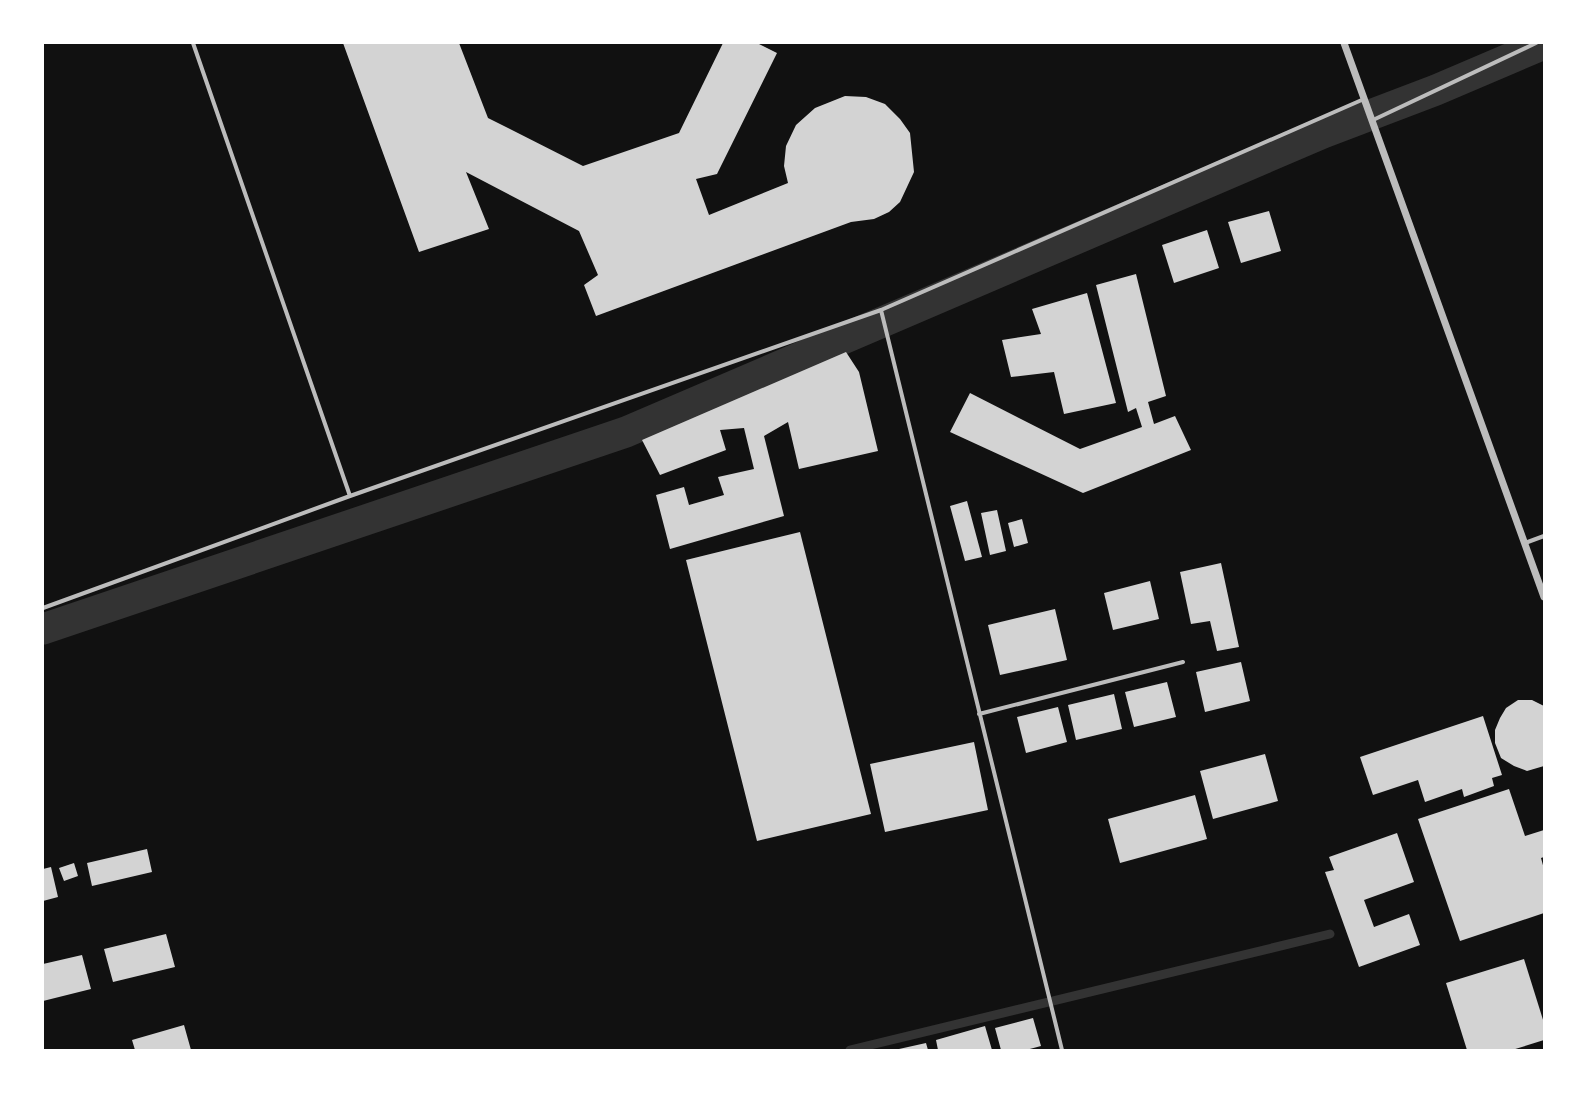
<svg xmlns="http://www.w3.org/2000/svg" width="1587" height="1093" font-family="Karla,sans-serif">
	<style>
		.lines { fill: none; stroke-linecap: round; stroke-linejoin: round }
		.stream { stroke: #333; stroke-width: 9 }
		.canal { stroke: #333; stroke-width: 31 }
		.building { fill: #d3d3d3 }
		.minor { stroke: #bcbcbc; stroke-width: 4 }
		.tertiary { stroke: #bcbcbc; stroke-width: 7 }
	</style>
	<rect width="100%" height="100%" fill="#111"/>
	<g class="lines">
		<path class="stream" d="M850,1050l480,-116"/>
		<path class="canal" d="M43,629l583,-197 697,-299 113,-43 108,-46"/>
	</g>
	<path class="building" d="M343,43h116l29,75 95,48 96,-33 44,-90h34l20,10 -60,121 -21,5 13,36 79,-32 -4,-17 2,-20 10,-21 19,-17 30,-12 21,1 19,7 15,15 10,14 4,39 -14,30 -11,10 -15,7 -23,3 -255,94 -12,-31 14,-10 -19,-44 -113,-59 23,57 -70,23z
		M1269,211l12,40 -40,12 -13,-41z
		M1207,230l12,38 -45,15 -12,-38z
		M1136,274l30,122 -18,6 6,22 21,-8 16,34 -108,43 -133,-61 20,-39 110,56 62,-22 -6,-19 -8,4 -32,-127z
		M1087,293l29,110 -52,11 -10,-42 -43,5 -9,-37 39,-6 -9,-25z
		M846,352l13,20 19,79 -79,18 -11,-47 -24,14 20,80 -114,33 -14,-54 28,-8 5,18 35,-10 -6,-18 36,-8 -10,-41 -24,2 6,20 -66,25 -18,-35z
		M967,501l15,56 -17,4 -15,-55z
		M997,510l9,41 -16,4 -9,-42z
		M1022,519l6,24 -14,4 -6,-24z
		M800,532l71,282 -114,27 -71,-281z
		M1221,563l18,84 -22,4 -7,-30 -19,3 -11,-52z
		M1150,581l9,38 -46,11 -9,-37z
		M1055,609l12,51 -67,15 -12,-50z
		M1241,662l9,39 -45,11 -9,-40z
		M1167,682l9,35 -42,10 -9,-35z
		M1114,694l8,35 -46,11 -8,-35z
		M1518,700h14l12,6v60l-17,5 -13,-5 -13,-8 -6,-15v-13l5,-12 6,-10z
		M1058,707l9,35 -41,11 -9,-36z
		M1483,716l19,59 -10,3 2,8 -30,11 -2,-8 -37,13 -7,-22 -45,15 -13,-38z
		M974,742l14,68 -103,22 -15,-68z
		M1265,754l13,47 -65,18 -13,-48z
		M1509,789l16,47 19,-6v27l-3,1 3,11v44l-84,28 -42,-122z
		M1195,795l12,44 -87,24 -12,-44z
		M1397,833l17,49 -50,18 10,27 35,-13 11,31 -61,22 -34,-95 9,-2 -5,-13z
		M147,849l5,23 -60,14 -5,-23z
		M74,863l4,13 -14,5 -5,-13z
		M51,867l7,30 -15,4v-32z
		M166,934l9,33 -62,15 -9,-33z
		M82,955l9,34 -48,12v-37z
		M1524,959l20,64v17l-32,10h-45l-21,-67z
		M1033,1018l8,28 -15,4h-25l-6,-22z
		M184,1025l7,25h-56l-3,-10z
		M985,1026l7,24h-54l-2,-10z
		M926,1043l2,7h-29v-1z"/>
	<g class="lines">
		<path class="minor" d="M193,43l157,453
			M1373,120l163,-77
			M881,310l181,740
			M1525,543l19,-7
			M43,608l307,-112 531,-186 483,-211
			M979,714l204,-52"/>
		<path class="tertiary" d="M1344,43l200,554"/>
	</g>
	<rect width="1587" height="1093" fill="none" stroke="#ffffff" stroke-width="88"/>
</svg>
